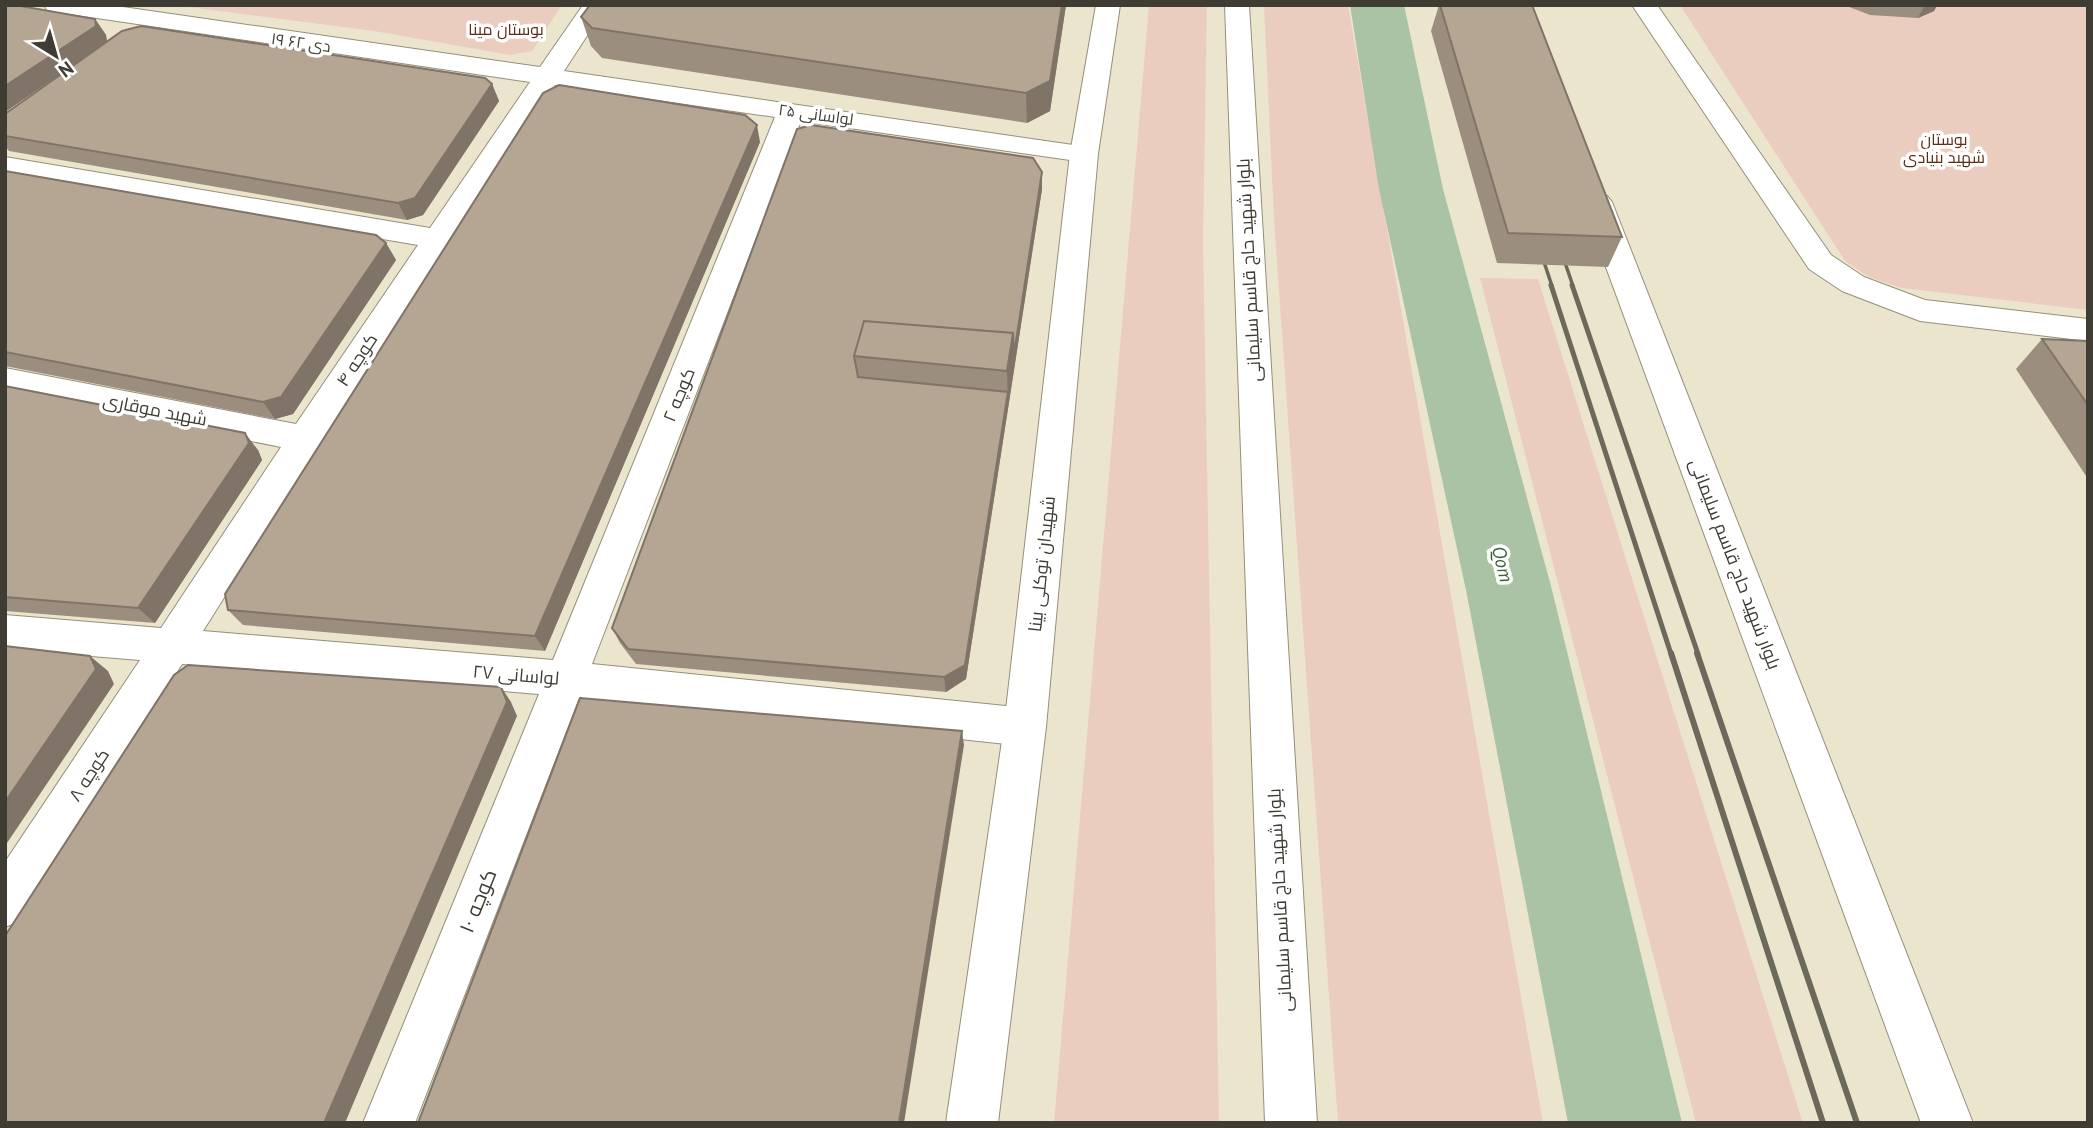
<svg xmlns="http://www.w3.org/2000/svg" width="2093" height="1128" font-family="'PT Sans',Cairo,sans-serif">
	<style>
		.green { fill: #ebcdbf }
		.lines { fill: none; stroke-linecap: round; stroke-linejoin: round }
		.river { fill: #a9c3a4; fill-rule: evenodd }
		.minor-casing { stroke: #958f7a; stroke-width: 2 }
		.major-casing { stroke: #958f7a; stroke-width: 2 }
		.minor { fill: #fff; fill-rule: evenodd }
		.major { fill: #fff; fill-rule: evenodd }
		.rail-far2 { stroke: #6c695c; stroke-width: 3.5 }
		.rail-far1 { stroke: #6c695c; stroke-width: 5 }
		.rail { stroke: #6c695c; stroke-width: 6 }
		.wall { fill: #9c8e7e }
		.shaded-wall { fill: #7f7467 }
		.building { fill: #b5a593; stroke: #7f7467; stroke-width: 2 }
		.labels { text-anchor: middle; stroke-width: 7; stroke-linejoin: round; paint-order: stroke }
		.far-park-label { font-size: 16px; fill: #5d2c11; stroke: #fff }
		.far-street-label { font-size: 16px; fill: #3e3c33; stroke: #fff }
		.street-label { font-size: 18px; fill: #3e3c33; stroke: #fff }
		.water-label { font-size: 19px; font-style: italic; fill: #3c6236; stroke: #fff }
		.near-street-label { font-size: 21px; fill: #3e3c33; stroke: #fff }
	</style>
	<rect width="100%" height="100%" fill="#ebe5ce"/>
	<path class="green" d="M173,5h389l-30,46 -22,4 -136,-24z
		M1149,5h58l-4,238 16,880h-165z
		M1264,5h84l195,1118h-205l-64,-902z
		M1680,5h408v305l-186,-22 -33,-11 -24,-16z
		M1480,278l58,1 265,844h-107z"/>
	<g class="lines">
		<path class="river" d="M1350,5h54l39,184 109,401 130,533h-114l-102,-533 -87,-401z"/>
		<defs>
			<path id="minor" d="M44,5h65l431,62 43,-62h24l-43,66 530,77 4,6 -4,6 -10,2 -283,-41 -209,543 433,44 15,6 6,13 -6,13 -15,6 -446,-48 -164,425h-52l176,-429 -357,-30 -160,256 -17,7v-65l135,-202 -135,-11v-34l156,13 120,-181 -276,-55v-24l291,56 122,-179 -413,-70v-18l425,71 100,-146 -474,-70 -9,-2zM555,85l220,32 -222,543 -350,-29 115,-183z
				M1632,5h25l174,250 33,22 61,23 163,19v22l-168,-20 -78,-30 -33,-22z"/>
			<path id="major" d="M1096,5h24l-22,149 -52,573 -48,396h-52l58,-396 66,-573z
				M1225,5h24l68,1118h-52z
				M1597,193l10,3 5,6 361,921h-52l-339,-921 5,-6z"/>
		</defs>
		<use href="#minor" class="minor-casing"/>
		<use href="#major" class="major-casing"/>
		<use href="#minor" class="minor"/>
		<use href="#major" class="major"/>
		<path class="rail-far2" d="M1539,247l13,39
			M1560,248l13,38"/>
		<path class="rail-far1" d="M1551,285l120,369
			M1572,285l126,369"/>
		<path class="rail" d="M1671,653l152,470
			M1697,653l160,470"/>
	</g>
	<path class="wall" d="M5,5l90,14 11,16 1,6 385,43 7,17 -76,114 -16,5 -398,-69 -4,-5v-32l61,-44 -61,42z
		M590,5h476l-16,106 -23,12 -425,-65 -11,-12 -10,-29z
		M1439,5h93l90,232 -14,30 -111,-4 -66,-232z
		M1844,5h93l-3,6 -16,7 -48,-3z
		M811,125l231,64 -76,490 -20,13 -310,-28 -16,-21 -8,-15z
		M760,142l-215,509 -302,-26 -15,-15z
		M5,171l381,72 10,17 -103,154 -18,5 -270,-53z
		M2042,339l46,2v138l-72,-110z
		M5,386l253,64 4,10 -107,163 -150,-12z"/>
	<path class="shaded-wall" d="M1062,5h4l-16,106 -23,12 -1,-30z
		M1925,5h12l-3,6 -16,7z
		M95,19l11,16 1,7 -102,70v-26z
		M492,84l7,17 -76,114 -16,5 -9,-17z
		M757,125l3,17 -215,509 -10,-15z
		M1042,172v17l-34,220 -1,-38z
		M386,243l10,17 -103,154 -18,5 -12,-17z
		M1008,392v17l-42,270 -20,13 -2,-15z
		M245,433l13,17 4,10 -107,163 -17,-15z
		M90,656l18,15 6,13 -109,162v-44z
		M501,687l10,15 6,14 -172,407h-21z
		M962,731l2,14 -60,378h-5z"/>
	<path class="building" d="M5,5h10l80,14 1,7 -91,60z
		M590,5h472l-12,76 -24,12 -434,-65 -11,-11z
		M1440,5h92l90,232 -114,-4z
		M141,26l344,52 7,6 -77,114 -17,5 -393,-67v-22l117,-83z
		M559,85l186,30 12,10 -222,511 -307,-26 -3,-16 318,-501z
		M811,125l222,33 9,14 -28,182 -1,-21 -149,-12 -10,35 4,21 150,15 -43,273 -21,12 -316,-28 -16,-21 185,-499z
		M5,171l371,64 10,8 -105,154 -18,5 -258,-50z
		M864,321l149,12 -6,38 -153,-15z
		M2042,339l46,2v64z
		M5,386l240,47 4,10 -111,165 -133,-11z
		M5,646l85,10 6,13 -91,133z
		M188,665l313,22 6,15 -183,421h-319v-187l169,-261z
		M580,698l382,33 -63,392h-481z"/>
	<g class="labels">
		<g class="far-park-label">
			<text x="506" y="35">بوستان مینا</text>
			<text x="1944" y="145">بوستان<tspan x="1944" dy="18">شهید بنیادی</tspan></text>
		</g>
		<g class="far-street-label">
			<text transform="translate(301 42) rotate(8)" y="6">۱۹ دی ۶۲</text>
			<text transform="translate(816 114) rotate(8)" y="6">لواسانی ۲۵</text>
		</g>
		<g class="street-label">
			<text transform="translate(1249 270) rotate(-93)" y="6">بلوار شهید حاج قاسم سلیمانی</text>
			<text transform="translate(357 360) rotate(-57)" y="6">کوچه ۴</text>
			<text transform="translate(679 395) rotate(-68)" y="6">کوچه ۲</text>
			<text transform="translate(155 410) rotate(11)" y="6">شهید موقاری</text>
			<text transform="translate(1042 564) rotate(-84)" y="6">شهیدان توکلی بینا</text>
			<text transform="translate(1735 564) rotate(69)" y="6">بلوار شهید حاج قاسم سلیمانی</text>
			<text transform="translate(516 675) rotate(5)" y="6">لواسانی ۲۷</text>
			<text transform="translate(89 775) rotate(-57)" y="6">کوچه ۸</text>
			<text transform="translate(1280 900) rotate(-93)" y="6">بلوار شهید حاج قاسم سلیمانی</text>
		</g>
		<g class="water-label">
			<text transform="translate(1503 564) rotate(76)" y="7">Qom</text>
		</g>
		<g class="near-street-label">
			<text transform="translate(478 901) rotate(-68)" y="7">کوچه ۱۰</text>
		</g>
	</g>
	<rect width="2093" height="1128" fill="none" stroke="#3e3c33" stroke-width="14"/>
	<g transform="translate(56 56) rotate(143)" stroke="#ffffff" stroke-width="5" paint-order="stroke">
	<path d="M0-5L12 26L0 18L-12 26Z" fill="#3e3c33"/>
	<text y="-10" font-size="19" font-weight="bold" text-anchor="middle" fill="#3e3c33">N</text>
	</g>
</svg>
